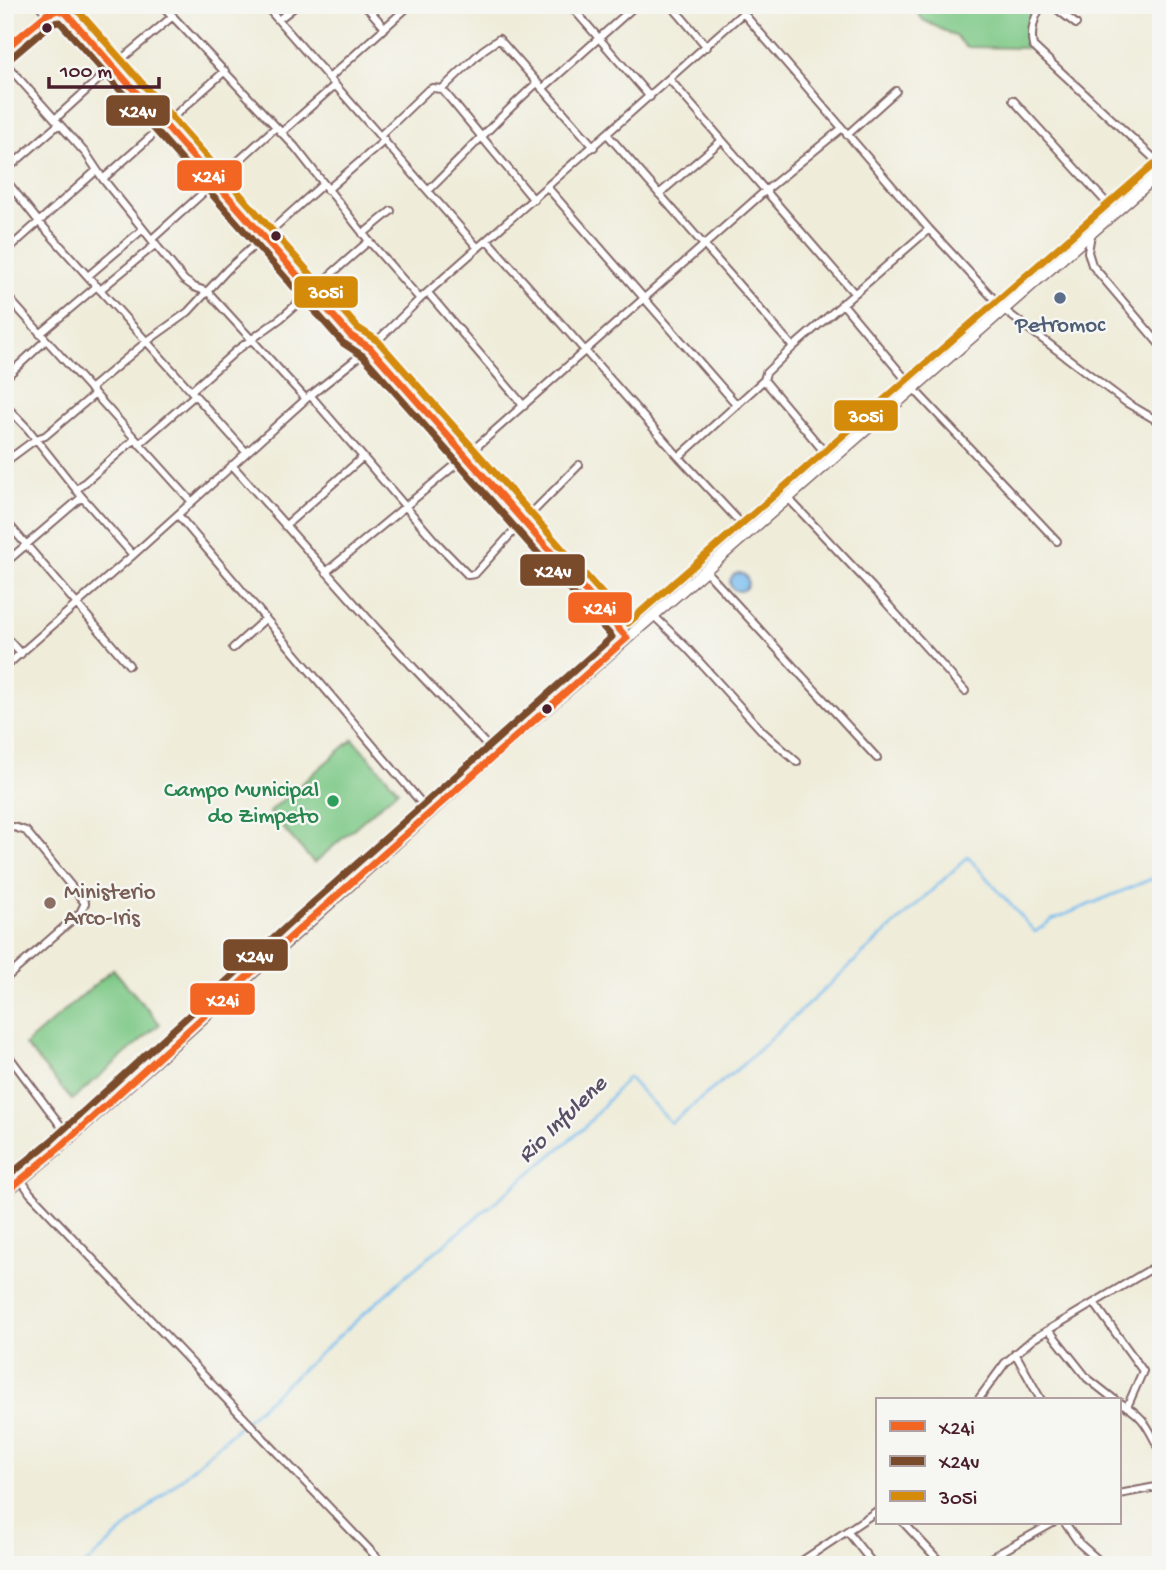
<svg xmlns="http://www.w3.org/2000/svg" width="1166" height="1570" font-family="'Gochi Hand',sans-serif">
	<style>
		.green { fill: #7ec987; stroke: #647459; stroke-width: 2 }
		.water { fill: #79beef; stroke: #626e8d; stroke-width: 2 }
		.lines { fill: none; stroke-linecap: round; stroke-linejoin: round }
		.stream { stroke: #79beef; stroke-width: 2.5 }
		.minor-casing { stroke: #846768; stroke-width: 10 }
		.tertiary-casing { stroke: #846768; stroke-width: 10 }
		.trunk-casing { stroke: #846768; stroke-width: 13 }
		.minor { stroke: #fff; stroke-width: 6 }
		.tertiary { stroke: #fff; stroke-width: 7 }
		.trunk { stroke: #fff; stroke-width: 10 }
		.bus-1-casing { stroke: #f6f6f2; stroke-width: 12 }
		.bus-2-casing { stroke: #f6f6f2; stroke-width: 12 }
		.bus-3-casing { stroke: #f6f6f2; stroke-width: 12 }
		.bus-1 { stroke: #f26522; stroke-width: 7 }
		.bus-2 { stroke: #7a4b2a; stroke-width: 7 }
		.bus-3 { stroke: #d48b09; stroke-width: 7 }
		.bus-dot { fill: #4a1f2b; stroke: #f6f6f2; stroke-width: 2.5 }
		.service-dot { fill: #5c6f8a; stroke: #f6f6f2; stroke-width: 2.5 }
		.leisure-dot { fill: #2e9e5b; stroke: #f6f6f2; stroke-width: 2.5 }
		.education-dot { fill: #8d6e63; stroke: #f6f6f2; stroke-width: 2.5 }
		.labels { text-anchor: middle; stroke-width: 5; stroke-linejoin: round; paint-order: stroke }
		.service-label { font-size: 23px; fill: #4e5e75; stroke: #f6f6f2 }
		.leisure-label { font-size: 23px; fill: #27864d; stroke: #f6f6f2; text-anchor: end }
		.education-label { font-size: 23px; fill: #785e54; stroke: #f6f6f2; text-anchor: start }
		.water-label { font-size: 24px; font-style: italic; fill: #584f66; stroke: #f6f6f2 }
		.line-badge { stroke: #f6f6f2; stroke-width: 2.5 }
		.badge-label { font-size: 19px; text-anchor: middle; font-weight: bold; fill: #fff }
	</style>
	<rect width="100%" height="100%" fill="#f6f6f2"/>
	<filter id="ink" filterUnits="userSpaceOnUse"><feTurbulence type="fractalNoise" baseFrequency=".0143" numOctaves="2"/><feDisplacementMap in="SourceGraphic" scale="14" xChannelSelector="R" yChannelSelector="G"/><feConvolveMatrix kernelMatrix="1 2 1 2 8 2 1 2 1" color-interpolation-filters="sRGB"/></filter>
	<filter id="wash" filterUnits="userSpaceOnUse"><feTurbulence type="fractalNoise" baseFrequency=".00686" numOctaves="4" result="noise"/><feDisplacementMap in="SourceGraphic" scale="28" xChannelSelector="R" yChannelSelector="G"/><feGaussianBlur stdDeviation="1.57" result="paint"/><feColorMatrix in="noise" values="0 0 0 0 0 0 0 0 0 0 0 0 0 0 0 0 0 1.4 0 .05"/><feComposite in="paint" operator="in"/></filter>
	<g filter="url(#wash)">
		<rect width="100%" height="100%" fill="#efecd9"/>
		<path class="green" d="M912,5h120l3,3 -9,40 -60,-1 -9,-10 -34,-17z
			M353,739l45,51 -84,73 -45,-51z
			M113,969l47,55 -88,76 -47,-55z"/>
		<path class="water" d="M730 582a9 9 0 1 1 18 0a9 9 0 1 1-18 0Z"/>
		<g class="lines">
			<path class="stream" d="M85,1565l322,-290 177,-147 44,-51 43,46 70,-57 227,-209 67,75 17,-12 109,-45"/>
		</g>
	</g>
	<g filter="url(#ink)">
		<g class="lines">
			<defs>
				<path id="minor" d="M39,5l8,9
					M162,5l133,142 74,94 51,58
					M265,5l213,243
					M365,5l20,23
					M570,5l80,92
					M671,5l36,42
					M1043,5c-9,9 -13,28 -10,41l128,119
					M1052,5l24,19
					M744,14l185,215 75,81 123,93 34,20
					M278,20l19,-15
					M5,63l82,92 16,24 81,101 10,7 14,5 98,107
					M329,78l81,-73
					M670,80l184,213
					M442,89l92,111
					M542,89l94,-84
					M1013,100l102,112
					M55,119l57,-52 61,-51
					M281,133l54,-48
					M607,134l186,213
					M381,135l46,-44 5,-3 10,1 41,-39 16,-11 95,108
					M847,135l49,-44
					M5,171l54,-47
					M5,179l34,43 207,230
					M103,179l122,-108
					M548,188l189,217
					M327,190l58,-50
					M428,191c37,-36 71,-74 109,-108
					M659,194l62,-53
					M363,234l28,-23
					M1091,234l-3,18 4,13 69,81
					M152,239l124,-112
					M488,241l191,216 70,75
					M5,252l92,-82
					M88,276l55,-47
					M100,290l56,-46
					M428,293l96,113
					M5,294l187,208
					M842,303l71,85 144,153
					M40,334l57,-48
					M5,378l41,-38
					M764,380l68,81
					M90,389l56,-47 42,-30 40,-43 95,-85
					M191,391l46,-41 44,-32 88,-77
					M310,395l124,145 34,35 7,-1 35,-39 69,-70
					M5,405l23,24 54,68 51,58
					M139,444l56,-49
					M679,457l85,-77 2,-7 27,-26 136,-118
					M5,462l31,-23 9,-3 50,-42
					M232,465l146,165 117,124
					M76,490l59,-51
					M788,498l84,89 93,104
					M178,515l252,298
					M5,520l124,145
					M285,526l78,-69
					M5,563l77,-66
					M705,570l172,188
					M326,572l139,-115 300,-266 76,-62
					M654,616l33,32 76,84 34,30
					M5,636l16,18
					M233,648l32,-29
					M5,667l128,-112 173,-156 64,-51 50,-49 332,-294
					M5,828l9,-1 12,4 59,72 -5,10 -75,66
					M5,1051l65,87
					M5,1155l25,38 354,372
					M1095,1304l48,67 -16,36
					M1049,1330l38,48 28,22
					M1015,1353l26,47
					M978,1400l27,-37 28,-24 128,-76
					M1119,1402c27,15 28,25 42,50
					M1119,1494l42,-8
					M904,1523l39,42
					M1065,1523l14,20 25,22
					M847,1531l27,34
					M796,1565l81,-54
					M978,1565l75,-42"/>
				<path id="tertiary" d="M5,49l42,-35 11,-4 8,3 285,323 19,12 198,226 59,64"/>
				<path id="trunk" d="M5,1193l53,-44 437,-395 666,-582"/>
			</defs>
			<use href="#minor" class="minor-casing"/>
			<use href="#tertiary" class="tertiary-casing"/>
			<use href="#trunk" class="trunk-casing"/>
			<use href="#minor" class="minor"/>
			<use href="#tertiary" class="tertiary"/>
			<use href="#trunk" class="trunk"/>
			<defs>
				<path id="bus-1" d="M5,49l42,-35 11,-4 8,3 285,323 19,12 257,290 -322,286 -247,225 -53,44"/>
				<path id="bus-2" d="M5,1179l46,-38 247,-225 314,-279 -249,-281 -20,-13 -283,-321 -8,1 -40,34"/>
				<path id="bus-3" d="M73,5l285,323 20,13 250,282 526,-459"/>
			</defs>
			<use href="#bus-1" class="bus-1-casing"/>
			<use href="#bus-2" class="bus-2-casing"/>
			<use href="#bus-3" class="bus-3-casing"/>
			<use href="#bus-1" class="bus-1"/>
			<use href="#bus-2" class="bus-2"/>
			<use href="#bus-3" class="bus-3"/>
		</g>
	</g>
	<g class="bus-dot">
		<circle cx="47" cy="28" r="6"/>
		<circle cx="276" cy="236" r="6"/>
		<circle cx="547" cy="709" r="6"/>
	</g>
	<circle class="service-dot" cx="1060" cy="298" r="7"/>
	<circle class="leisure-dot" cx="333" cy="801" r="7"/>
	<circle class="education-dot" cx="50" cy="903" r="7"/>
	<g class="labels">
		<g class="service-label">
			<text x="1060" y="331">Petromoc</text>
		</g>
		<g class="leisure-label">
			<text x="319" y="796">Campo Municipal<tspan x="319" dy="26">do Zimpeto</tspan></text>
		</g>
		<g class="education-label">
			<text x="64" y="898">Ministerio<tspan x="64" dy="26">Arco-Iris</tspan></text>
		</g>
		<g class="water-label">
			<text transform="translate(561 1118) rotate(-44)" y="8">Rio Infulene</text>
		</g>
	</g>
	<g class="line-badge">
		<rect x="105" y="94" width="66" height="33" rx="7" fill="#7a4b2a"/>
		<rect x="176" y="159" width="67" height="33" rx="7" fill="#f26522"/>
		<rect x="293" y="275" width="66" height="34" rx="7" fill="#d48b09"/>
		<rect x="833" y="399" width="66" height="33" rx="7" fill="#d48b09"/>
		<rect x="519" y="553" width="67" height="34" rx="7" fill="#7a4b2a"/>
		<rect x="567" y="591" width="66" height="33" rx="7" fill="#f26522"/>
		<rect x="222" y="938" width="67" height="34" rx="7" fill="#7a4b2a"/>
		<rect x="189" y="982" width="67" height="34" rx="7" fill="#f26522"/>
	</g>
	<g class="badge-label">
		<text x="138" y="117">X24v</text>
		<text x="209" y="182">X24i</text>
		<text x="326" y="298">305i</text>
		<text x="866" y="422">305i</text>
		<text x="553" y="577">X24v</text>
		<text x="600" y="614">X24i</text>
		<text x="255" y="962">X24v</text>
		<text x="223" y="1006">X24i</text>
	</g>
	<rect width="1166" height="1570" fill="none" stroke="#f6f6f2" stroke-width="28"/>
	<rect x="876" y="1398" width="245" height="126" fill="#f6f6f2" stroke="#b1a0a2" stroke-width="2"/>
	<rect x="890" y="1421" width="35" height="10" fill="#f26522" stroke="#b1a0a2" stroke-width="2"/>
	<text x="939" y="1434" font-size="21" fill="#4a1f2b">X24i</text>
	<rect x="890" y="1456" width="35" height="10" fill="#7a4b2a" stroke="#b1a0a2" stroke-width="2"/>
	<text x="939" y="1468" font-size="21" fill="#4a1f2b">X24v</text>
	<rect x="890" y="1491" width="35" height="10" fill="#d48b09" stroke="#b1a0a2" stroke-width="2"/>
	<text x="939" y="1504" font-size="21" fill="#4a1f2b">305i</text>
	<path d="M49 77v10h110v-10" fill="none" stroke="#4a1f2b" stroke-width="3.5"/>
	<text x="60" y="77" font-size="21" fill="#4a1f2b" stroke="#f6f6f2" stroke-width="5" paint-order="stroke">100 m</text>
</svg>
